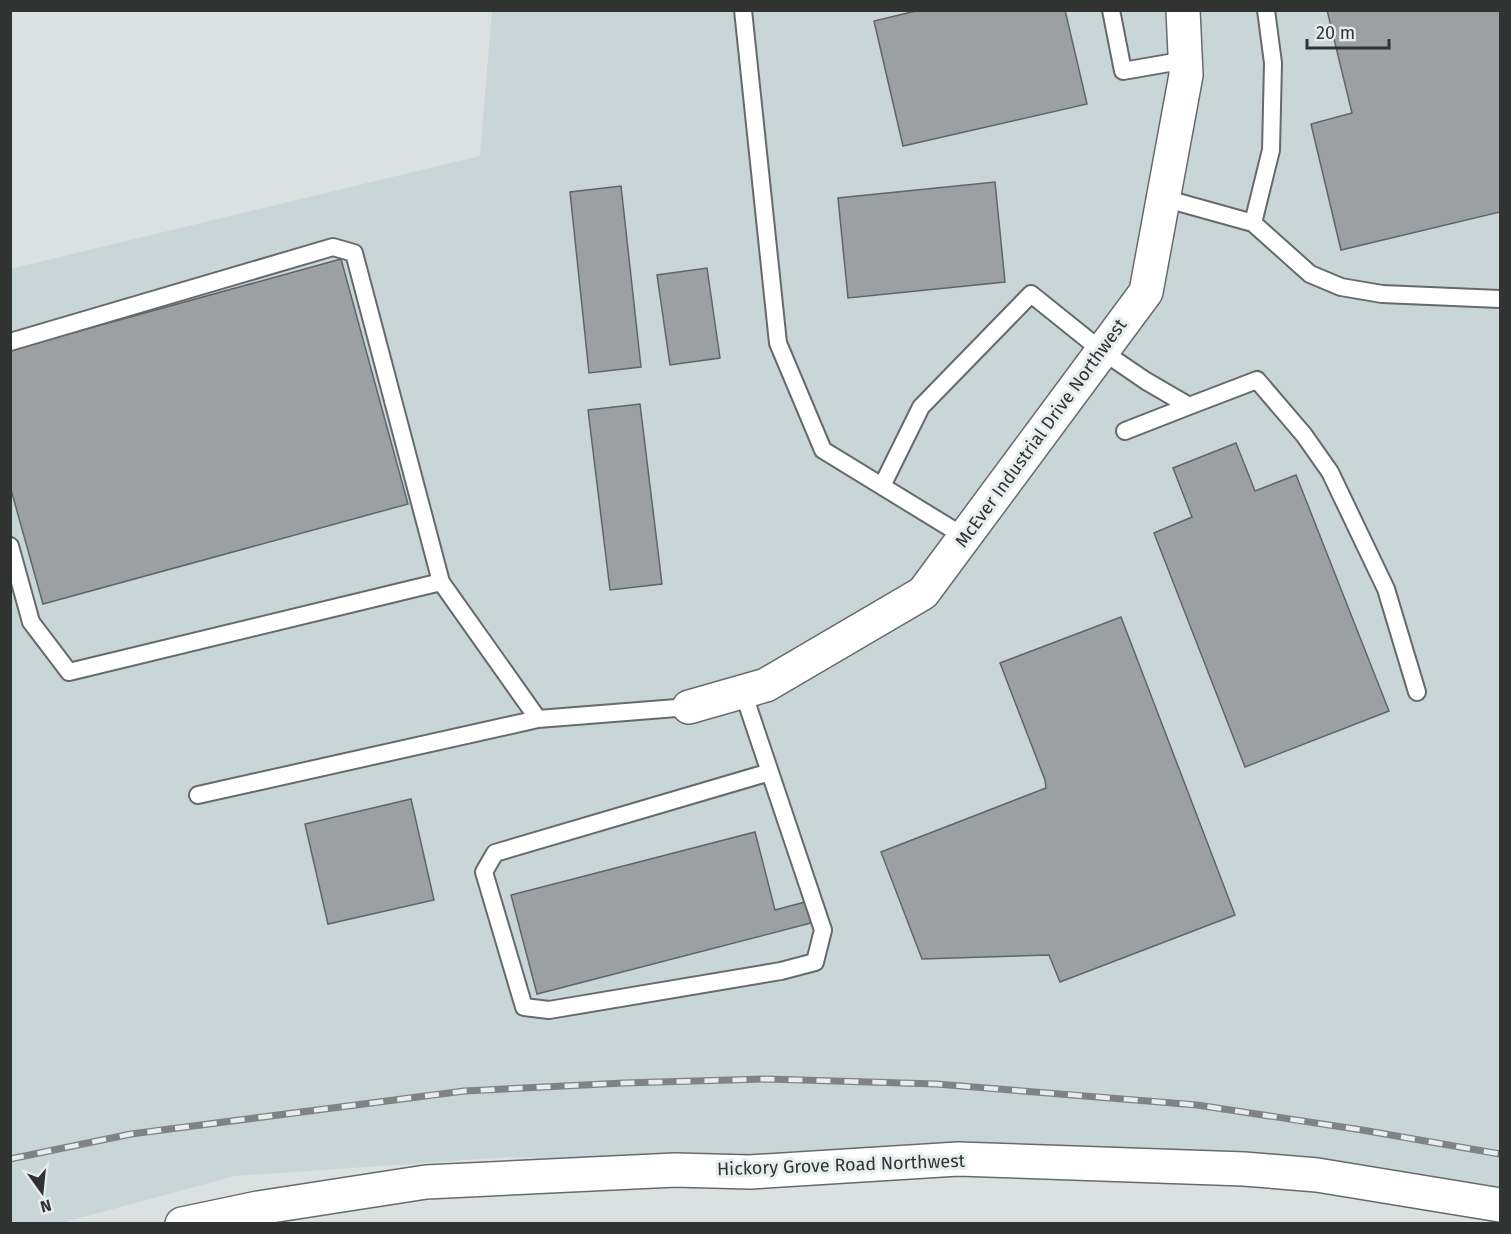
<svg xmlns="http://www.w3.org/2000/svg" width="1511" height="1234" font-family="'Fira Sans',sans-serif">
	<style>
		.built { fill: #c8d6d7 }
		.building { fill: #9ca0a2; stroke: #616567; stroke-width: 1.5 }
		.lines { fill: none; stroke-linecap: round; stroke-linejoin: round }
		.lane-casing { stroke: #666a6b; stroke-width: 20 }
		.street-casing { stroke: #666a6b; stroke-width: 36 }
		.secondary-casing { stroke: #666a6b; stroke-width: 36 }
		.lane { stroke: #fff; stroke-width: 16 }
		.street { stroke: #fff; stroke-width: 33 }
		.secondary { stroke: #fff; stroke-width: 33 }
		.rail-casing { stroke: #808384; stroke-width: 7 }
		.rail { stroke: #e8edee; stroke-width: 4.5; stroke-dasharray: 14; stroke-linecap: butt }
		.labels { text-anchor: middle; stroke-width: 6; stroke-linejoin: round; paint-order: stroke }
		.street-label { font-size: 18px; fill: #313333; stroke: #e8edee }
	</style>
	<rect width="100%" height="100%" fill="#dbe0e1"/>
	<path class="built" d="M492,11h1008v1201l-243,-38 -746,-17 -276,19 -174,47h-50l-1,-954 470,-113z"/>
	<path class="building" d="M920,10h145l22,94 -184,42 -29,-125z
		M1327,10h173v202l-159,38 -30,-126 41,-11z
		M995,182l10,100 -157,16 -10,-100z
		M621,186l20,181 -52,6 -19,-181z
		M341,259l67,245 -365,100 -33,-118v-136z
		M707,268l13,90 -50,7 -13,-90z
		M640,404l22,180 -52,6 -22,-180z
		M1236,443l19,48 41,-16 93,236 -144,56 -91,-234 38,-16 -19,-49z
		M1121,617l114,298 -175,67 -11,-27 -127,4 -41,-107 165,-64 -1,-8 -45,-117z
		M411,799l23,101 -106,24 -23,-100z
		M755,832l20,78 30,-8 6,21 -274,71 -26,-99z"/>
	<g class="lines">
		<defs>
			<path id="lane" d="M743,10l35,333 45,107 142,87
				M1111,10l12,61 63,-11
				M1163,198l90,25 57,51 31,13 41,7 118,5
				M1253,223l18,-73 2,-87 -7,-53
				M10,342l323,-95 21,6 87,329 97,137
				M1125,431l64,-25
				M882,486l39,-79 110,-113 71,57 44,30 43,25 68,-26 47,55 26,37 56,117 31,103
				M10,546l21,76 38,50 372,-90
				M743,692l80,238 -8,32 -34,9 -232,39 -25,-3 -40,-135 11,-19 275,-81
				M198,795l340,-76 151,-12"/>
			<path id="street" d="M689,707l77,-22 157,-92 223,-301 40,-217 -3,-65"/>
			<path id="secondary" d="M182,1224l76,-16 168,-26 249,-12 75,2 208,-13 286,10 73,6 183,30"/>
		</defs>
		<use href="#lane" class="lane-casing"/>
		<use href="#street" class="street-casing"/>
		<use href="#secondary" class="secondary-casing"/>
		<use href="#lane" class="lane"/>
		<use href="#street" class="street"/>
		<use href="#secondary" class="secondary"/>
		<defs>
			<path id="rail" d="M10,1159l121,-25 333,-43 160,-8 143,-4 169,5 261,21 165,25 138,24"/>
		</defs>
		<use href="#rail" class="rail-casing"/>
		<use href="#rail" class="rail"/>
	</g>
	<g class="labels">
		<g class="street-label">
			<text transform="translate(1041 433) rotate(-54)" y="6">McEver Industrial Drive Northwest</text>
			<text transform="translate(841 1165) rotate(-2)" y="6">Hickory Grove Road Northwest</text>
		</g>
	</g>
	<rect width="1511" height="1234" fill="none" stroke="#313333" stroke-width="24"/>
	<g transform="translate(42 1192) rotate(165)" stroke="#e8edee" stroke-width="4.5" paint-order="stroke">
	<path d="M0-4.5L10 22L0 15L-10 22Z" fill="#313333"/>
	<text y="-9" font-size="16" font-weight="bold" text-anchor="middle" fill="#313333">N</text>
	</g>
	<path d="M1307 39v9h82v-9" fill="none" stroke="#313333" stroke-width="3"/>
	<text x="1316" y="39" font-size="18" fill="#313333" stroke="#e8edee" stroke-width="4.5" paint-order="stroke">20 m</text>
</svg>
